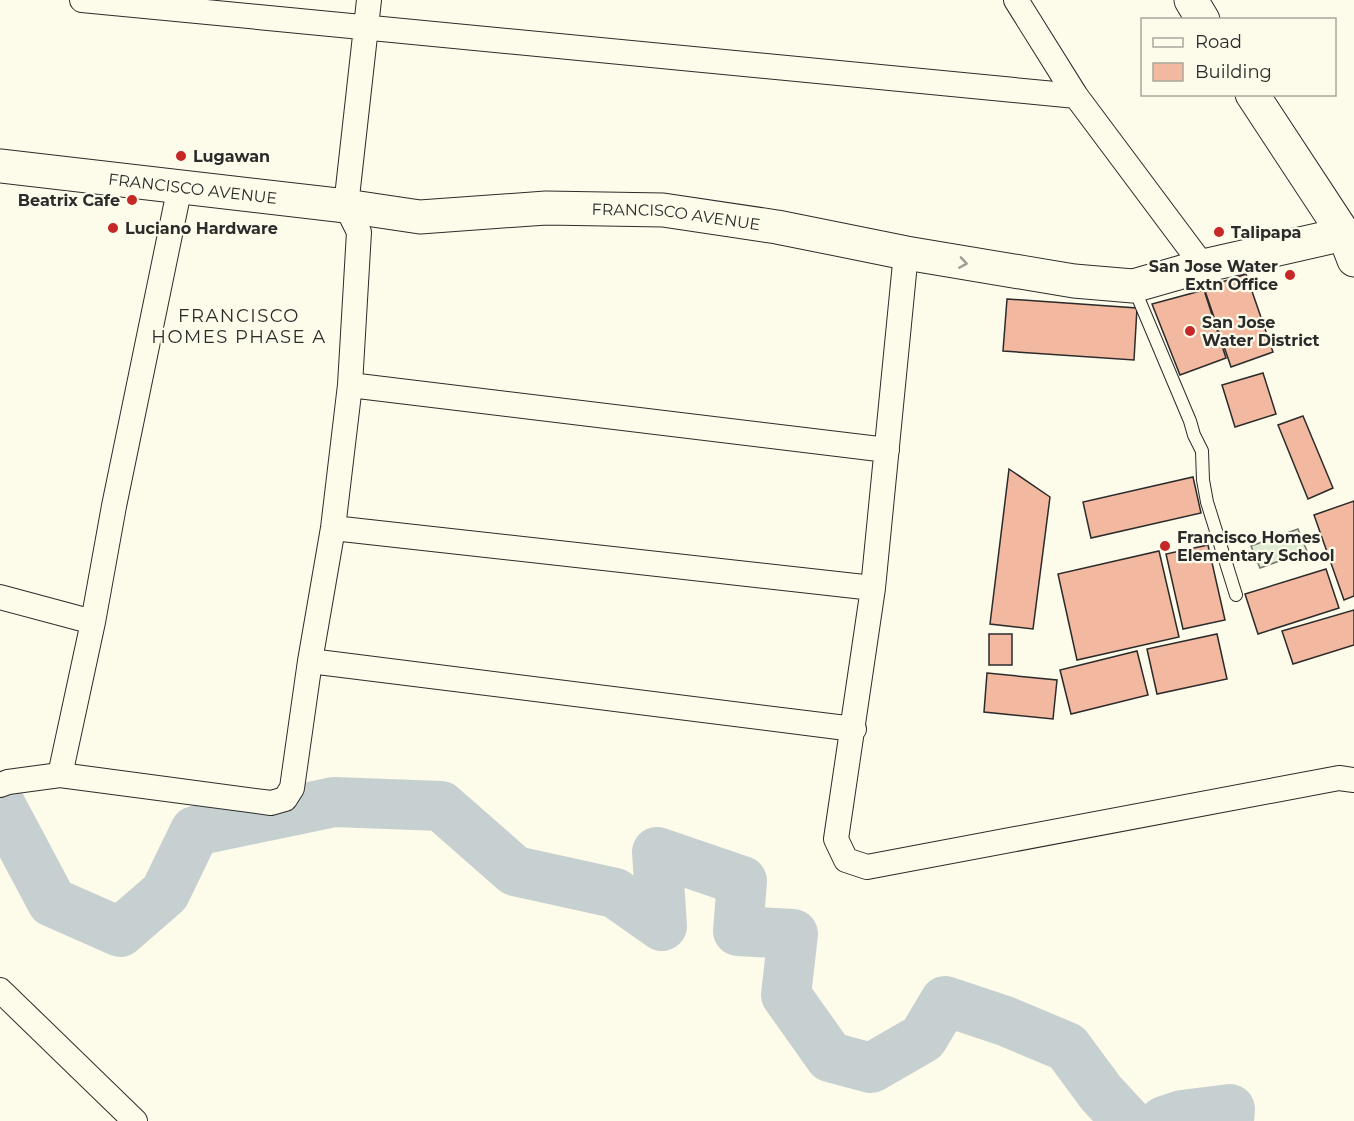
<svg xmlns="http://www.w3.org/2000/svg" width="1354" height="1121" font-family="Montserrat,sans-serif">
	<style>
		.green { fill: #deebd1; stroke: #74746e; stroke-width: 1.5 }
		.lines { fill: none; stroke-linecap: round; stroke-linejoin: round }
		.river { stroke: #c7d0d0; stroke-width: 50 }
		.building { fill: #f2b8a0; stroke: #2b2b2b; stroke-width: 1.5 }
		.lane-casing { stroke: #2b2b2b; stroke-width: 14 }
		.street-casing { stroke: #2b2b2b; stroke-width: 26 }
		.secondary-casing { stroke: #2b2b2b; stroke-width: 35 }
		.lane { stroke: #fdfbea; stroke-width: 12 }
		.street { stroke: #fdfbea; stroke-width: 24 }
		.secondary { stroke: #fdfbea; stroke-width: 33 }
		.oneway { stroke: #9e9d94 }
		.poi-dot { fill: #c62828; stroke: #fdfbea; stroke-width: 2 }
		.labels { text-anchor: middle; stroke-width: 4.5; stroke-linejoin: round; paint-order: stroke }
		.poi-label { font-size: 16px; font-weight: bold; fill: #2b2b2b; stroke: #fdfbea; text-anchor: start }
		.street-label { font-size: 16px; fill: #2b2b2b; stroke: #fdfbea }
		.neighbourhood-label { font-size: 18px; letter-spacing: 1.5px; fill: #2b2b2b; stroke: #fdfbea }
	</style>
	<rect width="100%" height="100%" fill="#fdfbea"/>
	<path class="green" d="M1298,529l9,22 -47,17 -9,-22z"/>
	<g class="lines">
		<path class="river" d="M1,806l51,96 68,30 45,-39 30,-62 139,-29 107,4 74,65 100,22 47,33 -5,-74 85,29 -4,50 55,3 -7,61 44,62 41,11 52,-30 22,-37 60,20 62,26 34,46 26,28
			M1164,1121l18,-6 48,-6 -1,12"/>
	</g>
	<path class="building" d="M1246,274l27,78 -42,15 -27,-79z
		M1204,290l22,68 -46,17 -28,-71z
		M1007,299l130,9 -3,52 -131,-9z
		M1263,373l13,41 -41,13 -13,-42z
		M1303,416l30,72 -25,11 -30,-74z
		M1009,469l41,28 -17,132 -43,-5z
		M1193,477l8,36 -110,25 -8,-36z
		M1354,501v95l-10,4 -30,-85z
		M1208,545l17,75 -42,9 -17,-75z
		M1159,551l20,86 -102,23 -19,-86z
		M1326,569l13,39 -81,26 -13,-40z
		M1354,610v35l-61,19 -11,-33z
		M989,634h23v31h-23z
		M1217,634l10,45 -70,15 -10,-45z
		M1137,651l11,44 -77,19 -11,-44z
		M987,673l70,7 -4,39 -69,-7z"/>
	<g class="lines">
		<defs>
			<path id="lane" d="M1134,288l56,133 4,14 8,16 1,29 4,22 29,93"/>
			<path id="street" d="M82,0l994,96
				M1016,0l60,96 127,170
				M906,253l-33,335 -37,251 10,21 21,7 472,-89 15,2
				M350,385l537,65
				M333,528l540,60
				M0,597l93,25
				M310,661l544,68
				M60,775l33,-153 21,-116 66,-320
				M0,785l8,-3 52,-7 211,28 14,-4 7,-11 18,-127 23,-133 17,-143 9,-153 -13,-26 23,-206
				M0,990l135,131"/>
			<g id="secondary">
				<path d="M1191,0l12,20"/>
				<path d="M1252,94l92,140 10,26"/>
				<path id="s1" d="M0,166l346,40 74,11 126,-9 117,2 114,17 129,26 168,28 59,5 70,-20 141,-32"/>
			</g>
		</defs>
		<use href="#lane" class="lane-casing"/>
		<use href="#street" class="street-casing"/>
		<use href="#secondary" class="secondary-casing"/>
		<use href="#lane" class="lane"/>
		<use href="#street" class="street"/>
		<use href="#secondary" class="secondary"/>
	</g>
	<defs><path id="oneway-chevron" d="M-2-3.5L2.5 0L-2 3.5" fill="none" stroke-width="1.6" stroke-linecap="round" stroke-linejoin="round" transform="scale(1.5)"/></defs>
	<use class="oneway" href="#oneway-chevron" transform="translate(963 263) rotate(9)"/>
	<g class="poi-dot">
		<circle cx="181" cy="156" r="6"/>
		<circle cx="132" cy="200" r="6"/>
		<circle cx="113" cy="228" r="6"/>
		<circle cx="1219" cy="232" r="6"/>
		<circle cx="1290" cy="275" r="6"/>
		<circle cx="1190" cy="331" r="6"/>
		<circle cx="1165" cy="546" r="6"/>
	</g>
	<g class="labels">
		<g class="poi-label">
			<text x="193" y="162">Lugawan</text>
			<text x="120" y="206" text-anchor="end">Beatrix Cafe</text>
			<text x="125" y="234">Luciano Hardware</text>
			<text x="1231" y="238">Talipapa</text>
			<text x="1278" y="272" text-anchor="end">San Jose Water<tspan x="1278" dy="18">Extn Office</tspan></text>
			<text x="1202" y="328">San Jose<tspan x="1202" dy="18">Water District</tspan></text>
			<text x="1177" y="543">Francisco Homes<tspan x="1177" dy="18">Elementary School</tspan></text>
		</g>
		<g class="street-label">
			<text dy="6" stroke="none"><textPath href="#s1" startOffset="194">FRANCISCO AVENUE</textPath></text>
			<text dy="6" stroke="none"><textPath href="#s1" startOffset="680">FRANCISCO AVENUE</textPath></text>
		</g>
		<g class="neighbourhood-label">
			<text x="239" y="322">FRANCISCO<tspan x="239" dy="21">HOMES PHASE A</tspan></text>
		</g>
	</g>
	<rect x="1141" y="18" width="195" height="78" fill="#fdfbea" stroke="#a9a89e" stroke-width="1.5"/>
	<rect x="1153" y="38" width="30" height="9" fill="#fdfbea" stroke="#a9a89e" stroke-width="1.5"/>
	<text x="1195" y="48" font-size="18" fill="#2b2b2b">Road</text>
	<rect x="1153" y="63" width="30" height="18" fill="#f2b8a0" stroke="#a9a89e" stroke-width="1.5"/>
	<text x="1195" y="78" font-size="18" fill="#2b2b2b">Building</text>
</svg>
